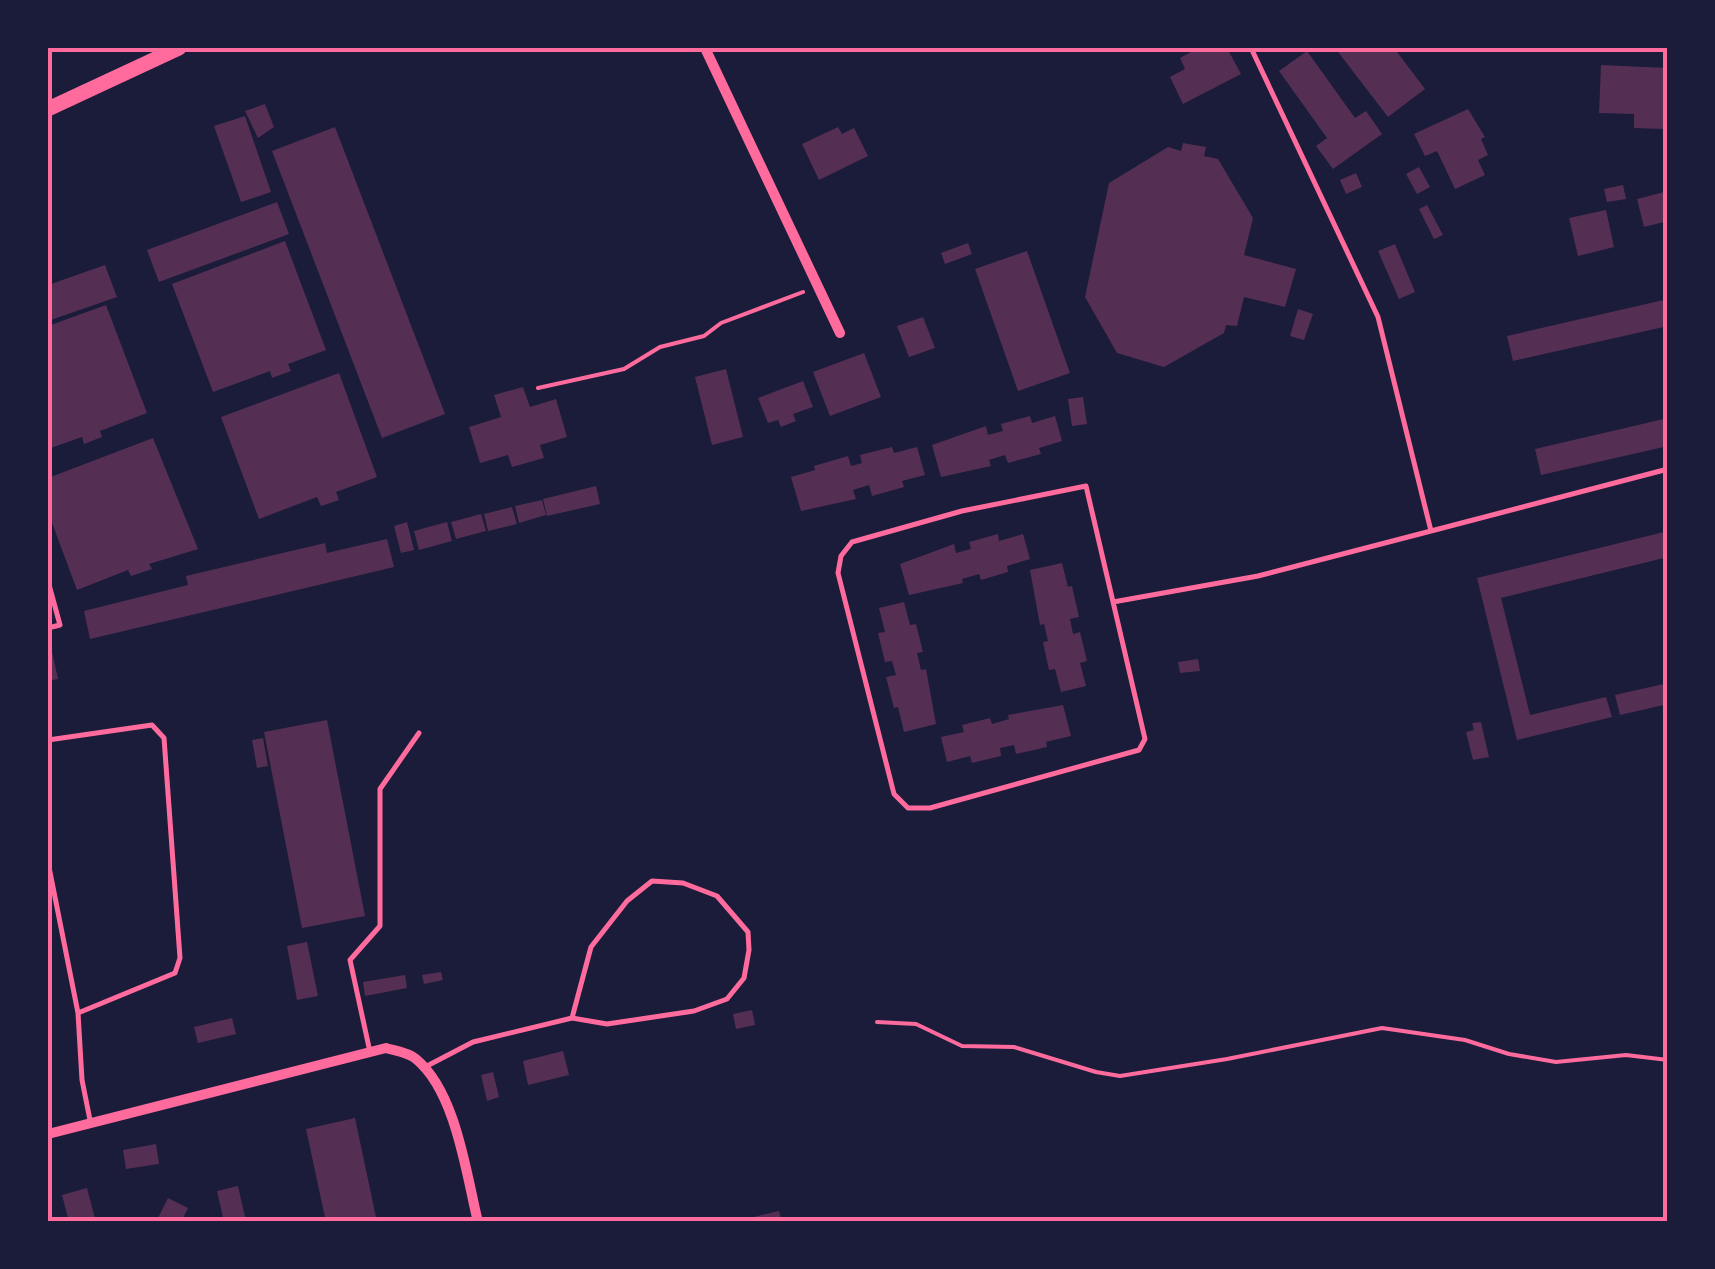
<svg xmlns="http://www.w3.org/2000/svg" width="1715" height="1269" font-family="'Titillium Web',sans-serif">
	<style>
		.building { fill: #542f53 }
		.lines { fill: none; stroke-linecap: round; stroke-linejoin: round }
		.path { stroke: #ff6b9d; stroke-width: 4 }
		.service { stroke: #ff6b9d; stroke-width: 5 }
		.minor { stroke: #ff6b9d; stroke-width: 10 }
		.secondary { stroke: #ff6b9d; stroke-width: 15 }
		.neatline { fill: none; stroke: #ff6b9d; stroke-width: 4 }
	</style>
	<rect width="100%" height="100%" fill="#1b1b3a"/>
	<path class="building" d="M1189,48h38l14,26 -58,30 -13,-27 15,-8 -5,-11 11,-6z
		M1335,48h59l31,41 -37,28z
		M1307,51l48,67 11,-7 16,23 -49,35 -17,-23 11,-8 -48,-67z
		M1601,65l67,3v48h-5v13l-29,-1v-14l-35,-1z
		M265,104l9,23 -16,11 -13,-27z
		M1468,109l17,28 -4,2 7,16 -10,5 7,15 -30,14 -18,-38 -12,5 -11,-22z
		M245,116l26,76 -30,10 -27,-76z
		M335,127l110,287 -63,24 -110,-287z
		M838,127l4,7 12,-6 14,28 -49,24 -17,-36z
		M1183,143l23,4 -2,9 14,3 35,59 -9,37 52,14 -11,38 -41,-10 -7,29 -11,-1 -2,8 -60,34 -47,-14 -32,-56 24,-114 59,-36 13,4z
		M1419,167l11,20 -13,7 -11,-20z
		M1356,173l6,14 -16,7 -6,-14z
		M1623,185l3,14 -19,3 -3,-13z
		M1668,191v30l-24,6 -7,-28z
		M277,202l12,32 -130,48 -12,-32z
		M1427,205l16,30 -9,4 -15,-30z
		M1606,210l8,37 -36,9 -9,-38z
		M285,241l41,109 -38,14 3,7 -19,7 -2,-7 -57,21 -41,-108z
		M968,243l4,11 -27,10 -4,-11z
		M1395,244l20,48 -16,7 -21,-48z
		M1027,251l43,122 -52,18 -43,-122z
		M105,265l12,32 -69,24v-36z
		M1668,299v27l-155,35 -6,-25z
		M106,305l41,108 -47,18 2,6 -18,7 -2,-7 -34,12v-123z
		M1298,309l15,5 -9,26 -14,-4z
		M923,317l12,31 -26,9 -12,-31z
		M864,353l17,44 -51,19 -17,-44z
		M726,369l17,68 -31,8 -17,-68z
		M339,373l38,104 -41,15 3,8 -18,6 -4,-9 -58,22 -38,-102z
		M803,381l10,26 -20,7 3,7 -15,6 -3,-7 -10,3 -10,-25z
		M523,387l7,20 26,-8 11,38 -27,8 4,13 -32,9 -4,-12 -28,8 -11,-36 32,-10 -7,-22z
		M1083,397l4,27 -15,2 -4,-27z
		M1030,416l2,7 23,-7 7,25 -23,7 2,6 -33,9 -3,-8 -16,5 2,6 -50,11 -9,-32 54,-19 2,9 15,-4 -2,-7z
		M1668,418v28l-127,29 -6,-26z
		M153,438l45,111 -49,15 3,5 -21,7 -3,-6 -51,20 -29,-78v-34z
		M892,447l2,6 23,-6 8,28 -23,6 2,6 -32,9 -3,-11 -16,5 3,9 -55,12 -10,-34 24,-7 -1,-4 34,-10 3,10 11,-3 -2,-8z
		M596,486l4,18 -53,12 -4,-17z
		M542,500l4,15 -27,8 -4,-17z
		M512,507l5,17 -29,7 -4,-17z
		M481,514l5,17 -30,8 -5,-17z
		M407,522l7,28 -13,3 -7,-27z
		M447,522l5,19 -33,9 -5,-19z
		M1668,531v26l-167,41 29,117 76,-18 6,20 -95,23 -40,-162z
		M998,534l1,7 24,-7 7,25 -23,7 1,6 -27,8 -2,-6 -17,5 1,4 -54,12 -9,-31 54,-20 2,9 15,-4 -2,-7z
		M387,539l7,28 -304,72 -6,-28 104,-26 -2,-9 139,-33 2,10z
		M1062,563l6,24 4,-1 7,31 -9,2 3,15 7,-2 7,29 -7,2 6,23 -25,6 -6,-23 -6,1 -6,-28 5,-1 -4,-17 -4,1 -10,-55z
		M904,602l6,23 6,-1 7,28 -6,1 4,17 5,-1 10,55 -32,8 -6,-25 -4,1 -8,-31 10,-2 -4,-14 -7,1 -7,-29 7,-1 -6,-24z
		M51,647l7,32 -10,2v-33z
		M1198,659l2,12 -20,2 -2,-11z
		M1668,683v21l-48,11 -5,-20z
		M1063,705l8,31 -25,6 1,5 -31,7 -2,-9 -14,3 1,8 -29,7 -2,-7 -23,6 -6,-25 23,-5 -2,-7 28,-7 2,6 17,-5 -1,-4z
		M327,720l38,196 -63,12 -38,-196z
		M1481,722l8,35 -16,3 -7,-28 8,-2 -2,-7z
		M263,738l5,28 -11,2 -5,-28z
		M307,942l11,54 -21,4 -10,-54z
		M441,972l2,8 -19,4 -2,-9z
		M405,975l2,13 -42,8 -2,-14z
		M752,1010l3,15 -19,4 -3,-15z
		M232,1018l4,16 -38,9 -4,-16z
		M563,1051l6,24 -41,10 -5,-24z
		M493,1072l6,25 -12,4 -6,-26z
		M355,1118l22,104h-51l-20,-93z
		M156,1144l3,20 -33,5 -3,-19z
		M238,1186l7,31 -21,5 -7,-31z
		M87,1188l9,34h-27l-7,-27z
		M168,1198l20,10 -7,14h-25z
		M779,1211l3,11h-41v-2z"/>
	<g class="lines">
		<path class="path" d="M538,388l86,-19 36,-22 44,-11 17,-13 82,-31
			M877,1022l39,2 46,22 52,1 82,25 24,4 107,-17 155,-31 83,12 44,14 47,8 70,-7 42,5"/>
		<path class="service" d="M1086,486l59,253 -6,11 -209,58h-22l-14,-14 -56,-221 3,-17 11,-14 110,-31z
			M1431,531l237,-62
			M48,581l12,44 -12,3
			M1113,602l145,-26 173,-45 -53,-214 -127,-269
			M48,740l104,-15 12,13 16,220 -5,15 -97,40
			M48,862l30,151 4,67 8,40
			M370,1052l-20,-92 30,-34v-137l39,-56
			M425,1067l48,-25 99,-24 35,6 87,-13 33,-12 17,-21 5,-28 -1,-18 -31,-36 -34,-13 -31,-2 -25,20 -36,46 -19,71"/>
		<path class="minor" d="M705,48l135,285
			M48,1134l338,-86c10,3 22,4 30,11 40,33 50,114 62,163"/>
		<path class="secondary" d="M48,109l131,-61"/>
	</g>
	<rect width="1715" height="1269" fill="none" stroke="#1b1b3a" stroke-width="100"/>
	<rect x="50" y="50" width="1615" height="1169" class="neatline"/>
</svg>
